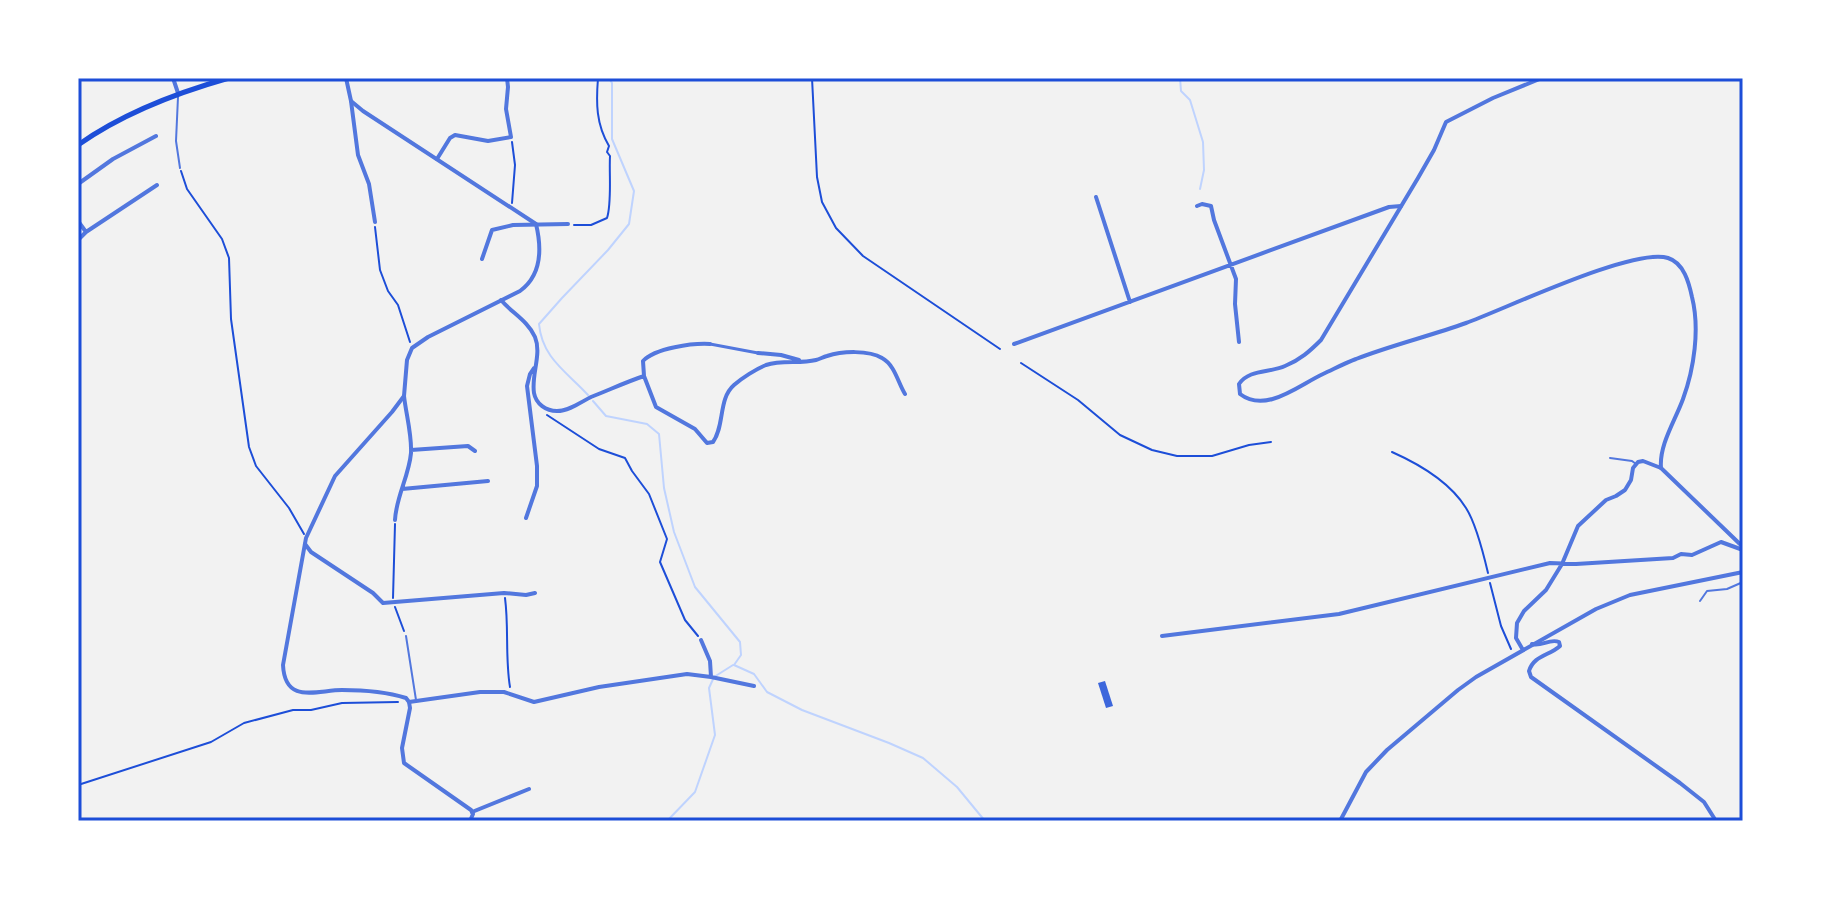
<svg xmlns="http://www.w3.org/2000/svg" width="1821" height="899" font-family="'Space Grotesk',sans-serif">
	<style>
		.lines { fill: none; stroke-linecap: round; stroke-linejoin: round }
		.stream { stroke: #bfd3fe; stroke-width: 2 }
		.building { fill: #3d67dc }
		.path { stroke: #1d4ed8; stroke-width: 2 }
		.service { stroke: #5277de; stroke-width: 2 }
		.pedestrian { stroke: #5277de; stroke-width: 3 }
		.minor { stroke: #5277de; stroke-width: 4 }
		.tertiary { stroke: #5277de; stroke-width: 4 }
		.secondary { stroke: #1d4ed8; stroke-width: 5 }
		.neatline { fill: none; stroke: #1d4ed8; stroke-width: 3 }
	</style>
	<rect width="100%" height="100%" fill="#f2f2f2"/>
	<g class="lines">
		<path class="stream" d="M1180,78l1,13 9,9 13,42 1,28 -4,19
			M588,395c-21,-23 -46,-37 -49,-71l23,-26 46,-48 21,-26 5,-33 -22,-52v-56l-3,-5
			M593,401l13,15 41,8 12,10 5,54 10,44 21,55 45,55 1,13 -7,10 20,9 13,18 35,18 87,33 34,15 34,29 28,34
			M667,821l28,-29 20,-57 -6,-47 5,-11 19,-12"/>
	</g>
	<path class="building" d="M1105,681l8,25 -7,2 -8,-25z"/>
	<g class="lines">
		<path class="path" d="M812,78l5,99 5,25 14,26 27,28 137,93
			M181,171l6,18 35,50 7,19 2,61 18,128 7,19 33,42 15,26
			M512,203l3,-38 -3,-23
			M574,225h17l16,-7c5,-15 2,-45 3,-62l-3,-4 2,-6c-13,-22 -13,-43 -11,-68
			M375,227l5,43 8,21 10,14 12,37
			M1021,363l57,37 42,35 32,15 25,6h35l37,-11 22,-3
			M547,415l52,34 26,9 7,13 17,23 18,45 -7,23 25,58 13,16
			M1392,452c27,12 58,30 74,56 9,14 18,48 22,65
			M1490,583l11,43 10,23
			M393,598l2,-74
			M505,598c4,30 0,59 5,89
			M395,607l9,24
			M78,785l133,-43 33,-19 49,-13h18l31,-7 56,-1"/>
		<path class="service" d="M178,97l-2,44 4,27
			M1610,458l22,3 4,3
			M1700,601l7,-10 20,-2 16,-7
			M406,636l10,64"/>
		<path class="pedestrian" d="M710,344l48,9"/>
		<path class="minor" d="M173,78l5,15
			M351,101l7,54 11,29 6,38
			M437,159l13,-21 5,-3 33,6 23,-4 -5,-28 2,-22 -1,-9
			M78,184l35,-25 43,-23
			M1096,197l34,105
			M1197,206l5,-2 9,2 3,14 22,59 -1,25 4,38
			M78,221l8,11 71,-47
			M78,240l8,-8
			M482,259l10,-29 21,-5 55,-1
			M501,300c11,13 27,21 34,37 7,17 -4,38 -1,56 2,11 12,18 23,18 12,0 24,-9 34,-14 18,-7 35,-15 53,-21l12,31 39,22 12,14 6,-1c12,-17 5,-43 21,-57 8,-7 22,-16 32,-20 16,-5 34,-1 50,-5 4,-1 7,-3 11,-4 15,-5 42,-6 55,2 13,7 16,25 23,36
			M1014,344l375,-137 12,-1
			M758,353l23,2 18,5
			M644,376l-1,-15c12,-13 50,-18 67,-17
			M411,450l57,-4 7,5
			M402,489l86,-8
			M526,518l11,-32v-20l-10,-80 3,-12 4,-6
			M395,520c1,-23 14,-44 16,-67 1,-18 -5,-39 -7,-57
			M305,544l6,8 62,41 10,10 121,-10 22,2 9,-2
			M1162,636l177,-22 211,-51 26,1 97,-6 8,-4 11,1 29,-13 22,8
			M701,640l9,21 1,16
			M1532,644c9,3 18,-6 27,-2l1,4c-11,10 -26,9 -31,25l2,6 149,106 24,19 12,19
			M1523,650l-7,-12 1,-15 7,-12 22,-21 16,-26 16,-38 28,-26 10,-4 9,-6 6,-10 2,-12 5,-6 5,-1 18,7
			M409,702l71,-10h24l30,10 65,-15 88,-13 24,3 43,9
			M472,812l57,-23"/>
		<path class="tertiary" d="M346,78l5,23 12,10 173,113c6,25 6,51 -16,67l-92,46 -16,11 -5,12 -3,36 -12,16 -57,64 -29,62 -23,127c2,40 34,25 59,25 20,0 45,2 64,8l3,4 1,6 -8,40 2,15 67,47 2,4 -3,7
			M1542,78l-49,20 -47,24 -12,28 -16,28 -97,162c-11,11 -21,20 -36,26 -15,7 -36,3 -46,18l1,10c26,20 59,-9 83,-20 11,-5 22,-11 33,-15 36,-14 74,-23 110,-36 39,-14 168,-76 202,-65 16,5 21,25 24,39 8,32 2,72 -9,102 -8,22 -24,46 -22,69l82,79
			M1340,821l26,-49 21,-22 71,-60 18,-13 120,-68 34,-14 113,-23"/>
		<path class="secondary" d="M78,145c45,-32 98,-52 151,-67"/>
	</g>
	<rect width="1821" height="899" fill="none" stroke="#ffffff" stroke-width="160"/>
	<rect x="80" y="80" width="1661" height="739" class="neatline"/>
</svg>
